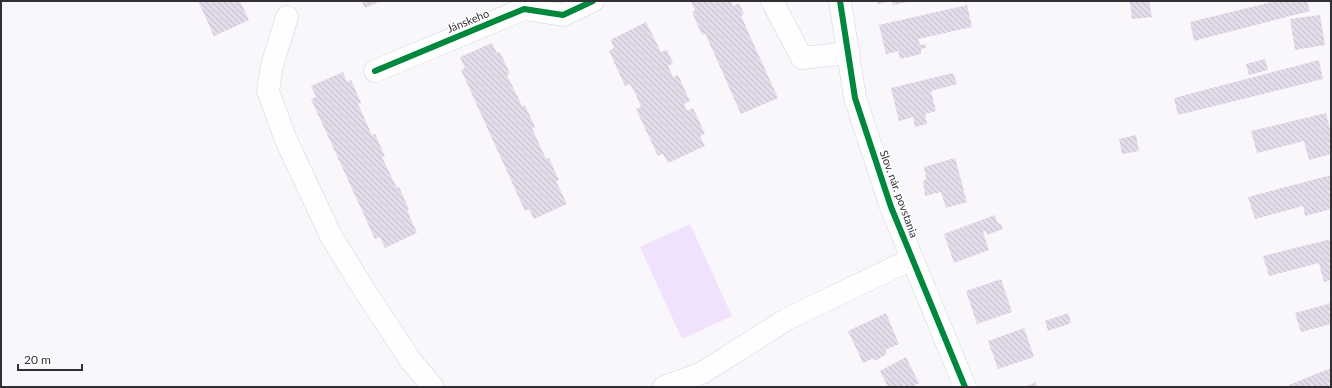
<svg xmlns="http://www.w3.org/2000/svg" width="1332" height="388" font-family="Lato,sans-serif">
	<style>
		.green { fill: #f0e2fc }
		.building { fill: url(#building-back-hatch) }
		.lines { fill: none; stroke-linecap: round; stroke-linejoin: round }
		.minor-casing { stroke: #d6d3d8; stroke-width: 23 }
		.minor { stroke: #fefefe; stroke-width: 22 }
		.cycleway-casing { stroke: #fff; stroke-width: 8 }
		.cycleway { stroke: #00873e; stroke-width: 6 }
		.labels { text-anchor: middle; stroke-width: 3; stroke-linejoin: round; paint-order: stroke }
		.street-label { font-size: 11px; fill: #333035; stroke: #fff }
	</style>
	<defs>
		<pattern id="building-back-hatch" width="6" height="6" patternUnits="userSpaceOnUse"><rect width="6" height="6" fill="#e2dbe9"/><path d="M-1 5l2 2M0 0l6 6M5-1l2 2" fill="none" stroke="#c2bcc8"/></pattern>
	</defs>
	<rect width="100%" height="100%" fill="#f9f7fb"/>
	<path class="green" d="M690,224l42,92 -50,23 -42,-92z"/>
	<path class="building" d="M198,1h42l9,19 -35,16z
		M362,1h19l-16,7z
		M691,1h40l2,5 6,-3 5,11 -3,2 37,82 -37,16 -36,-81 -3,2 -10,-23 3,-1z
		M877,1h10v1l-9,2z
		M892,1h16v1l-15,3z
		M1130,1h19l3,16 -20,2z
		M1276,1h31l3,10 -116,30 -4,-19z
		M967,5l5,22 -54,12 2,6 6,-1v4l-5,1v5l-21,5 -2,-8 -12,3 -7,-29z
		M1320,15l5,30 -30,5 -5,-31z
		M646,22l15,30 6,-2 6,13 -5,3 5,11 5,-2 12,26 -6,3 3,7 6,-3 12,26 -5,2 5,10 -37,17 -5,-9 -5,2 -22,-47 5,-2 -5,-12 -6,-11 -5,2 -16,-35 5,-3 -3,-8 -3,1z
		M492,43l5,10 3,-1 10,22 -3,1 15,31 3,-1 10,22 -3,1 14,31 3,-1 10,22 -3,1 11,23 -33,15 -5,-10 -4,2 -64,-141 4,-2 -5,-11z
		M1265,59l3,11 -19,5 -3,-11z
		M1319,60l4,19 -145,36 -4,-17z
		M343,72l4,10 4,-2 7,16 3,7 -3,1 14,31 3,-1 10,22 -3,1 15,31 2,-1 10,22 -2,1 10,23 -32,15 -5,-11 -5,2 -64,-140 5,-2 -5,-11z
		M953,73l4,11 -26,7 5,20 -11,3 2,10 -12,3 -2,-10 -14,4 -8,-33z
		M1326,113l5,20v21l-22,6 -5,-19 -47,12 -6,-22z
		M1136,135l3,16 -17,3 -3,-15z
		M955,158l12,44 -21,6 -5,-16 -16,4 -2,-15 3,-2 -2,-12z
		M1331,175v34l-26,7 -2,-10 -48,13 -7,-22z
		M995,215l3,9 3,-1 2,6 -16,6 -1,-4 -3,1 6,18 -35,13 -10,-29z
		M1331,239v41l-7,2 -5,-19 -50,13 -6,-20z
		M1001,279l11,33 -35,12 -11,-33z
		M1331,303v21l-30,8 -6,-19z
		M886,313l13,31 -14,6 2,4 -12,7 -1,-3 -11,5 -15,-32z
		M1068,313l3,10 -23,8 -3,-10z
		M1024,328l10,29 -36,12 -10,-28z
		M906,357l13,26 -7,4h-24l-8,-16z
		M1331,368v19h-47z
		M1036,382l1,5h-14z"/>
	<g class="lines">
		<defs>
			<path id="minor" d="M772,1l30,57 47,-5
				M840,1l15,97 36,109 74,180
				M287,17l-15,48 -4,26 18,49 45,96 30,49 50,76 22,26
				M375,71l149,-62 39,6 30,-14
				M664,387l38,-14 85,-54 125,-60"/>
		</defs>
		<use href="#minor" class="minor-casing"/>
		<use href="#minor" class="minor"/>
		<defs>
			<path id="cycleway" d="M840,1l15,97 36,109 74,180
				M375,71l149,-62 39,6 30,-14"/>
		</defs>
		<use href="#cycleway" class="cycleway-casing"/>
		<use href="#cycleway" class="cycleway"/>
	</g>
	<g class="labels">
		<g class="street-label">
			<text transform="translate(468 21) rotate(-22)" y="4">Jánskeho</text>
			<text transform="translate(899 194) rotate(70)" y="4">Slov. nár. povstania</text>
		</g>
	</g>
	<rect width="1332" height="388" fill="none" stroke="#333035" stroke-width="4"/>
	<path d="M18 364v6h64v-6" fill="none" stroke="#333035" stroke-width="2"/>
	<text x="24" y="364" font-size="12" fill="#333035" stroke="#ffffff" stroke-width="3" paint-order="stroke">20 m</text>
</svg>
